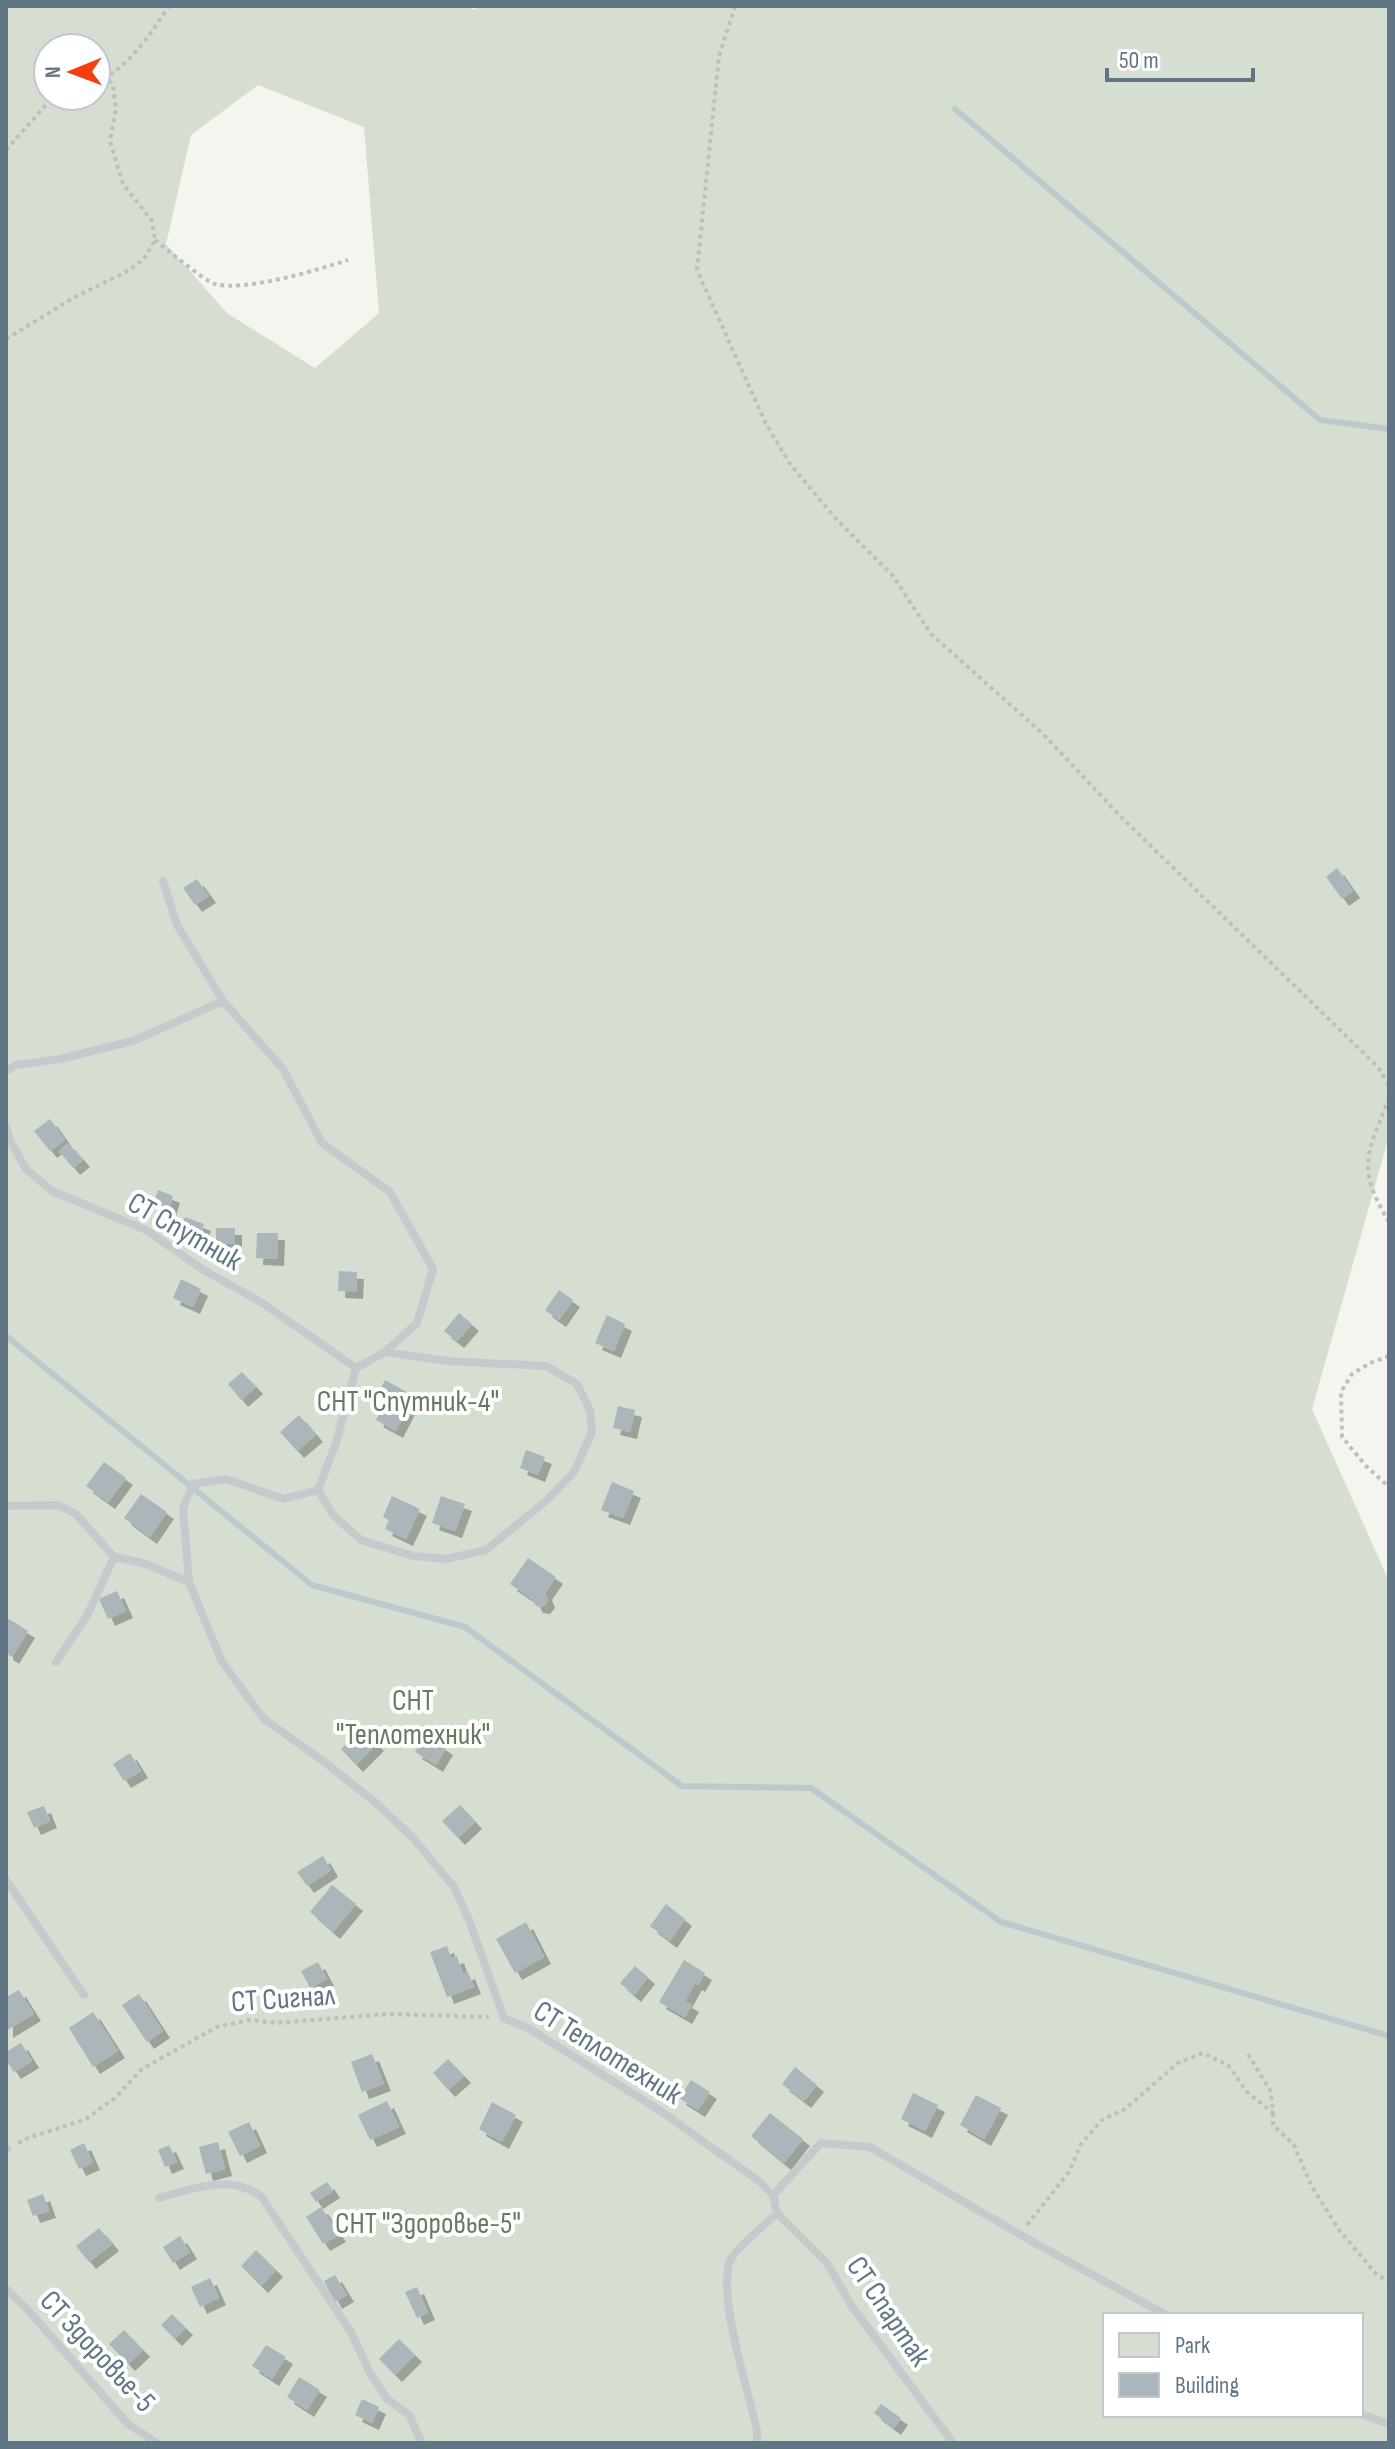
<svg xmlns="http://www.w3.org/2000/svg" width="1395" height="2449" font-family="'Sofia Sans Condensed',sans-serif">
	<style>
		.green { fill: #d6ddd1; fill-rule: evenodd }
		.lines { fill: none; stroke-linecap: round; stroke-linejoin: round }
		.stream { stroke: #bccace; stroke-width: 6 }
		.building { fill: #acb5ba; filter: url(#shadow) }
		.path { stroke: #bdc0c2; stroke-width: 4; stroke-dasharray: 4 4; stroke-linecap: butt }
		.service { stroke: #c7cacd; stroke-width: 8 }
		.labels { text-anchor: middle; stroke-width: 8; stroke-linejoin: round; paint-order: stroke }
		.street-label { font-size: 30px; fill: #617685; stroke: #fff }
		.park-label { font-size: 30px; fill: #667b60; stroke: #fff }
	</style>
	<defs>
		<filter id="shadow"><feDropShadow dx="7" dy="7" stdDeviation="0" flood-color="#0004"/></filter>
	</defs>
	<rect width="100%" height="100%" fill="#f5f5f0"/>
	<path class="green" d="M6,6h458l12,4 -1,-4h914v1130l-77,273 77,172v862h-1383zM48,48h48v48h-48zM258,85l106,42 15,186 -64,55 -88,-55 -61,-69 25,-109zM1105,2315h256v100h-256z"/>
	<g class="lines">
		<path class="stream" d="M955,109l365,311 69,9
			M6,1336l306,249 153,42 217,159 129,2 190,134 388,114"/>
	</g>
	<path class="building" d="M1337,868l16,23 -11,8 -16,-22z
		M197,879l12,17 -14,9 -12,-17z
		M50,1119l15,21 -15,11 -16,-20z
		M68,1143l15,17 -10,8 -14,-17z
		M158,1190l15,6 -4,13 -15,-6z
		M185,1217l19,7 -5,16 -20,-8z
		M216,1228h19v16h-19z
		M257,1233h21l-1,26 -21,-1z
		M339,1271l18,1 -1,20 -18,-1z
		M181,1279l20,10 -8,18 -20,-9z
		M559,1290l14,10 -14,20 -14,-10z
		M459,1313l13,11 -15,17 -13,-10z
		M607,1315l18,9 -11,27 -19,-8z
		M242,1372l14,15 -15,13 -13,-16z
		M385,1380l29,16 -18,35 -20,-11 9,-17 -9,-5z
		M618,1406l17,4 -5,22 -17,-4z
		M299,1415l17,20 -19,16 -17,-19z
		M526,1450l19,7 -7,18 -18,-7z
		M104,1462l22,16 -18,24 -22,-16z
		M612,1482l22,9 -11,27 -22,-8z
		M141,1494l26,18 -17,25 -26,-19z
		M392,1496l28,13 -14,30 -21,-10 4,-9 -6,-3z
		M441,1496l24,8 -10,27 -23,-8z
		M528,1558l28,19 -11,16 3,8 -5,6 -7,-1 -4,-7 -22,-15z
		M117,1591l9,20 -18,8 -9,-20z
		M9,1619l19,12 -16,26 -6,-4v-30z
		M363,1729l14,15 -21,21 -15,-16z
		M426,1735l20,13 -10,17 -21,-13z
		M130,1753l11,18 -17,10 -11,-17z
		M460,1805l15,17 -17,16 -16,-17z
		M44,1806l6,15 -16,7 -7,-16z
		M323,1856l8,14 -24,16 -10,-14z
		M332,1885l24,19 -23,28 -23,-20z
		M666,1904l19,15 -15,22 -20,-15z
		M526,1922l18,35 -29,16 -19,-34z
		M447,1946l4,12 6,-2 6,18 5,-2 6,15 -27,10 -17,-45z
		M684,1960l21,13 -7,12 -3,-2 -10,18 7,4 -7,12 -26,-15z
		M318,1962l9,17 -17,9 -9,-17z
		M635,1966l13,11 -14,18 -14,-12z
		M19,1990l15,24 -28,17v-34z
		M139,1994l24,37 -16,11 -25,-37z
		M93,2012l25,39 -25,16 -24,-39z
		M21,2043l11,18 -18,11 -8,-12v-8z
		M372,2054l12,30 -22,8 -11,-30z
		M448,2059l16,17 -16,14 -15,-17z
		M795,2067l22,18 -13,16 -22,-17z
		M691,2080l19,12 -12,18 -19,-12z
		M913,2093l25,12 -13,26 -24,-12z
		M976,2095l25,13 -17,31 -24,-14z
		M387,2101l12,26 -29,13 -12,-25z
		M492,2102l24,13 -14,27 -23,-13z
		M770,2113l33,26 -19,24 -33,-27z
		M249,2122l11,24 -20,10 -12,-24z
		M218,2142l7,27 -19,5 -7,-27z
		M84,2143l9,20 -14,6 -9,-19z
		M169,2145l8,17 -12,5 -7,-17z
		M327,2182l6,9 -17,11 -6,-9z
		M43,2194l6,17 -16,5 -6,-16z
		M321,2207l18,28 -16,9 -17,-27z
		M99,2228l13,16 -23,18 -13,-16z
		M180,2236l10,16 -17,11 -10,-16z
		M256,2250l20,20 -15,16 -20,-20z
		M335,2275l12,20 -12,7 -11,-21z
		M210,2278l9,20 -19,9 -9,-20z
		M417,2287l11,26 -11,5 -12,-26z
		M172,2314l14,14 -11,11 -14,-14z
		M124,2330l19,20 -15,14 -19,-20z
		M399,2339l16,16 -20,20 -16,-16z
		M266,2345l20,12 -14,22 -20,-13z
		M299,2377l21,13 -13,20 -20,-13z
		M362,2399l17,8 -7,16 -17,-8z
		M881,2404l20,14 -7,10 -20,-15z"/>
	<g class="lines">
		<path class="path" d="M735,6l-16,50 -22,214 69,154 24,40 47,56 56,56 38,58 111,99 81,86 255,248 10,17 1,7
			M96,82c30,-11 56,-50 73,-76
			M6,150l39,-44 19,-10
			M155,240c11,9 50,41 60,44 30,8 102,-14 133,-24
			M6,339l69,-42 51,-25 17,-12 12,-20 -3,-19 -29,-37 -13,-43 6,-32 -3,-22 -5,-9
			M1389,1098c-7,20 -20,44 -21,66 -1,20 11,41 21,58
			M1389,1356l-19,7 -18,11 -11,18 1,45 24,29 23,21
			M1273,2113v12l21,20 17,40 28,45 38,45 12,6
			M18,2143l10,-5 58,-19 29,-21 27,-29 75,-42 32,-7 27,3 112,-9 101,3
			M1027,2225l42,-53 12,-28 21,-24 23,-11 53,-46 25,-10 25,12 19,27 26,21 -2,-21 -23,-38"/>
		<path class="service" d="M163,881l14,44 46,76 60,68 39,74 68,49 43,77 -16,54 -32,29
			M6,1071l10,-6 44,-6 73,-18 90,-40
			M6,1127l5,15 15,27 26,22 94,39 56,39 62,35 92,64
			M385,1352l62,9 99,5 31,18 13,26 2,22 -18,40 -27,28 -61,50 -40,9 -33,-3 -52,-16 -28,-25 -15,-25 18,-47 20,-75z
			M318,1490l-35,9 -57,-20 -33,5 -10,24 6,74 33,80 42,57 58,41 54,43 36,34 42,50 15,33 35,98 26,11 129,81 101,72 13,13 4,18 50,50 24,42 102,138
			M6,1506l52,-1 18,9 38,43
			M56,1662l31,-46 27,-59 29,6 46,19
			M6,1880l78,115
			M6,2149h1
			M773,2195l48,-52 49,4 163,95 133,73
			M159,2198c33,-9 71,-24 102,-2l90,136 18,39 18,28 22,16 13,28
			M6,2289l21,20 101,115 29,19
			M1361,2414l28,10
			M757,2443v-12c-8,-40 -40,-133 -27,-170 3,-10 38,-39 47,-48"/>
	</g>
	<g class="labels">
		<g class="street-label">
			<text transform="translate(185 1231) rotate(30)" y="10">СТ Спутник</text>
			<text transform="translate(283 1998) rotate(-4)" y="10">СТ Сигнал</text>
			<text transform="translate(608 2052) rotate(32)" y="10">СТ Теплотехник</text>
			<text transform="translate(889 2311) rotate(56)" y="10">СТ Спартак</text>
			<text transform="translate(98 2351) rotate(47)" y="10">СТ Здоровье-5</text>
		</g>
		<g class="park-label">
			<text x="408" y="1411">СНТ "Спутник-4"</text>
			<text x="413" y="1710">СНТ<tspan x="413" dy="34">"Теплотехник"</tspan></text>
			<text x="428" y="2233">СНТ "Здоровье-5"</text>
		</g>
	</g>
	<rect width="1395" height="2449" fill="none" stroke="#617685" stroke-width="16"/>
	<rect x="1103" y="2313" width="260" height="104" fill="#ffffff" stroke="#c0c8ce" stroke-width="2"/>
	<rect x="1119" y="2333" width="40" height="24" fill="#d6ddd1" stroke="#c0c8ce" stroke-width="2"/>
	<text x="1175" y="2353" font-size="24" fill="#617685">Park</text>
	<rect x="1119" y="2373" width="40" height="24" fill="#acb5ba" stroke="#c0c8ce" stroke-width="2"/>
	<text x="1175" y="2393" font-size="24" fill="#617685">Building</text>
	<g transform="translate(72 72) rotate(269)"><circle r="38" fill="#ffffff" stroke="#c0c8ce" stroke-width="2"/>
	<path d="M0-6L14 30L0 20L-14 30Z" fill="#f53f10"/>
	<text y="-12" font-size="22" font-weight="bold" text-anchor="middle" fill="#617685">N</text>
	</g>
	<path d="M1107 68v12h146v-12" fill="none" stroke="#617685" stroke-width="4"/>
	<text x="1119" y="68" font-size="24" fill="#617685" stroke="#ffffff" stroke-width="6" paint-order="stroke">50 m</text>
</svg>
